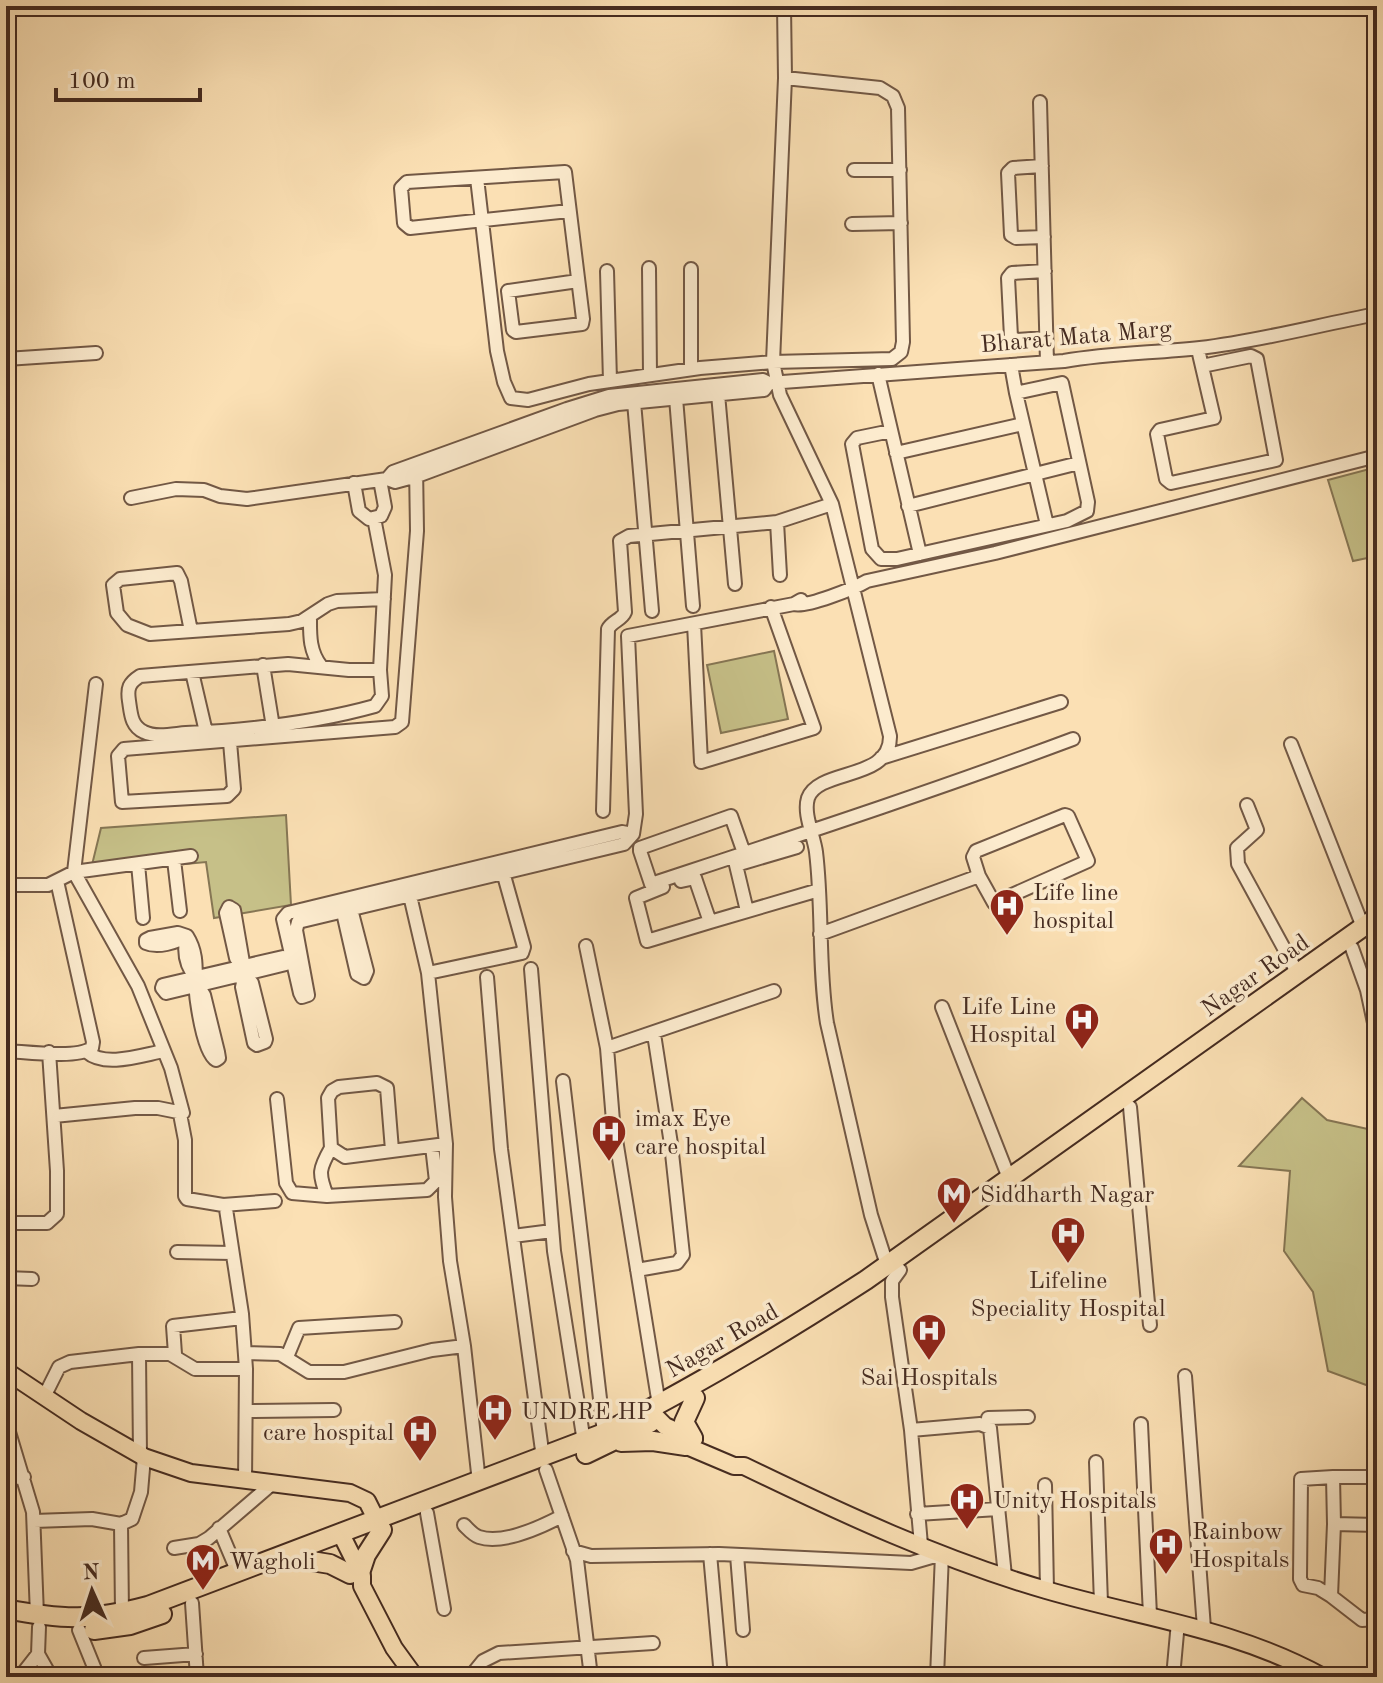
<svg xmlns="http://www.w3.org/2000/svg" width="1383" height="1683" font-family="'Old Standard TT',serif">
	<style>
		.green { fill: #c6c088; stroke: #867654; stroke-width: 2 }
		.lines { fill: none; stroke-linecap: round; stroke-linejoin: round }
		.minor-casing { stroke: #725845; stroke-width: 16 }
		.major-casing { stroke: #452b20; stroke-width: 20 }
		.highway-casing { stroke: #452b20; stroke-width: 22 }
		.minor { stroke: #fcebce; stroke-width: 12 }
		.major { stroke: #fbe0b4; stroke-width: 16 }
		.highway { stroke: #fbe0b4; stroke-width: 18 }
		.labels { text-anchor: middle; stroke-width: 7; stroke-linejoin: round; paint-order: stroke }
		.street-label { font-size: 24px; fill: #452b20; stroke: #fcebce }
		.poi-label { font-size: 24px; fill: #452b20; stroke: #fcebce; text-anchor: start }
	</style>
	<rect width="100%" height="100%" fill="#fbe0b4"/>
	<filter id="stains"><feTurbulence type="fractalNoise" baseFrequency=".0025" numOctaves="4"/><feColorMatrix values="0 0 0 0 .2 0 0 0 0 .09 0 0 0 0 .02 0 0 0 .5 -.17"/></filter>
	<radialGradient id="worn" r=".72"><stop offset=".6" stop-color="#630" stop-opacity="0"/><stop offset="1" stop-color="#630" stop-opacity=".3"/></radialGradient>
	<path class="green" d="M1377,467v89l-24,5 -25,-81z
		M774,651l14,68 -67,14 -14,-68z
		M286,815l5,90 -77,13 -8,-56 -116,11 11,-45z
		M1302,1098l25,22 50,11v258l-49,-18 -15,-79 -29,-41 6,-80 -51,-5z"/>
	<g class="lines">
		<defs>
			<path id="minor" d="M784,6l1,72 -12,284 7,33 52,109 58,232c1,45 -71,32 -82,62 -5,16 6,38 8,54 7,57 2,115 11,171l44,192 16,50
				M1040,102l7,260
				M1042,166l-29,2 -5,5 3,62 5,3 28,-1
				M854,170h46
				M477,178l20,173 7,31 7,16 17,2 61,-16 111,-16 73,-6 119,-3 9,-7 2,-10 -5,-234 -5,-12 -13,-8 -95,-10
				M569,211l-159,17 -6,-5 -3,-35 6,-6 158,-10 18,147 -1,5 -66,8 -3,-2 -5,-39 70,-10
				M852,224l49,-1
				M649,268l1,107
				M691,269v100
				M607,271l3,110
				M1045,271l-33,2 -4,5 3,59 6,3 29,-2
				M1198,349l2,9 14,60 -54,12 -3,4 9,45 5,4 105,-23 -19,-101 -6,-3 -49,10
				M6,359l90,-6
				M878,374l42,180
				M1016,393l31,132
				M718,394l17,190
				M676,398l17,208
				M634,402l18,209
				M891,431l-34,7 -5,6 20,105 9,10h16l170,-38 20,-10 1,-9 -26,-119 -46,10 -5,-28
				M896,453l127,-29
				M387,479l6,-7 174,-63 42,-13 154,-16 6,3 295,-22c46,-8 91,-8 136,-13 60,-7 118,-23 177,-34
				M354,483l5,28 10,8 12,-3 4,-9 -5,-27
				M131,498l45,-9 28,1 16,6 27,3 140,-20 8,3 22,-6 178,-66 23,-6 146,-14 5,-7
				M908,506l171,-43
				M374,518l11,57 -5,95 2,26 -7,10c-61,17 -125,24 -189,27 -13,1 -30,5 -42,-1 -13,-6 -13,-18 -15,-31 -2,-13 0,-18 11,-25l148,-12 61,6h31
				M777,522l55,-18
				M794,604c12,4 61,-16 73,-23l128,-28 382,-97
				M310,616c0,18 -1,35 11,50
				M694,624l7,138 113,-34 -43,-121
				M191,631l-10,-50 -4,-8 -57,6 -7,6 4,28 10,12 23,9 139,-10 13,-3 26,-17 9,-3 47,-2
				M263,665l10,62
				M192,672l14,60
				M230,742l4,47 -7,7 -105,6 -4,-46 6,-7 271,-22 7,-5 15,-191 -1,-66
				M1291,744l72,183
				M881,758l180,-56
				M1247,805l10,25 -20,18 1,16 60,110
				M603,811l5,-182c4,-8 14,-9 17,-17l-5,-71 9,-5 148,-14 3,53
				M622,832l11,2 -9,10 -326,78 -2,8 12,65 -6,2 -2,-4 -17,-74 5,-6z
				M633,834l3,-20 -8,-178 166,-32 7,-4
				M744,853l-13,-37 -91,32v3l11,33c142,-47 283,-93 422,-145
				M174,860l6,51
				M138,864l5,54
				M681,881l14,-3 15,44 109,-32
				M6,885h42l26,-13 117,-16
				M408,887l20,86 18,171 -1,53 5,64 14,85 15,136
				M663,887l-27,11 11,43 63,-19
				M346,906l6,7 15,58 -3,7 -7,-4 -13,-57 3,-7
				M747,911l-11,-46 61,-18
				M178,933l9,3c-11,7 -30,12 -41,7v-3l4,-2z
				M820,934l159,-58 -6,-19 3,-6 89,-36 3,1 20,45 -94,42 -15,-27
				M586,946l21,102 6,73 46,284
				M1352,948l15,42 10,47
				M292,959l-9,-2 -120,28 -1,3 4,5 120,-29 13,-7
				M243,967l-7,-9 -10,-45 3,-6 5,3 11,64 7,9 14,56 -1,3 -8,3 -3,-2 -12,-56 3,-13
				M531,969l23,282 30,191
				M428,973l94,-20 2,-6 -21,-75
				M487,977l14,172 42,309
				M196,978c-11,-13 -13,-26 -9,-42 14,22 6,43 10,66 2,14 8,52 19,58l3,-2 -1,-6 -14,-57 -6,-9
				M942,1007l67,171
				M607,1048l167,-57
				M6,1051c21,1 70,8 86,-3l1,-6 -36,-161
				M87,1052c18,16 55,3 77,-1
				M563,1081l41,352
				M277,1099l9,84 6,10 35,3
				M1130,1107l20,218
				M180,1114l5,26v56l2,3 36,6 3,4 16,105 4,55 -1,112
				M54,1116l81,-8h23l25,5 -12,-45 -33,-82 -64,-114 22,-188
				M331,1148c-12,21 -13,25 -4,48l100,-6 9,-9 -4,-35
				M392,1150l-5,-62 -10,-5 -38,4 -7,4 -4,7 3,50 14,9 101,-13
				M223,1205l52,-4
				M6,1223h41l10,-9v-43l-8,-119
				M513,1236l39,-5
				M177,1252l55,1
				M637,1270l40,-7 6,-8 -12,-111 -17,-110
				M900,1270l-8,11v16l19,133 10,115
				M6,1278l26,1
				M245,1353l35,1 29,18h35l88,-22 32,-4
				M139,1354l1,101
				M175,1354l-2,-28 69,-8
				M287,1357l12,-29 96,-6
				M1185,1376l19,252
				M45,1395l14,-28 11,-5 69,-8h31l25,15h51
				M246,1411l88,-1
				M6,1422l27,90 4,103
				M1141,1424l9,191
				M988,1425v-7l40,-1
				M911,1430l69,-6 10,4 15,148
				M1096,1462l5,141
				M546,1470l31,90 14,117
				M1377,1477h-44l1,47 -3,72 31,24 15,-1
				M6,1478l18,-1
				M1045,1485l2,105
				M427,1513l17,96
				M917,1514l81,-5
				M34,1521l58,-2 29,5 1,89
				M121,1524l11,-5 9,-27 3,-35
				M1334,1524l43,1
				M464,1525c5,5 9,10 15,12 24,8 62,-10 83,-21
				M219,1528l19,45
				M174,1548l25,-4 10,-6 64,-55
				M573,1551l18,5 128,-2 192,9 31,-9 -5,123
				M710,1554l11,123
				M737,1555l6,75
				M1331,1596l-13,-8 -15,-3 -3,-6 1,-100 32,-2
				M192,1603l5,74
				M39,1627l-1,27 13,23
				M79,1630l19,47
				M144,1658l52,-4
				M20,1677l18,-23
				M470,1677l13,-16 16,-8 154,-10
				M568,1677h23
				M1173,1677l5,-55"/>
			<path id="major" d="M6,1371l75,50 63,36 47,16 159,20 17,8 14,28
				M649,1410l16,16 29,13
				M675,1441l59,25h10c97,47 198,94 302,124 96,28 188,38 277,87
				M341,1534l21,42v10l32,62 21,29"/>
			<path id="highway" d="M693,1438l-9,-16 11,-24
				M621,1442l32,-1 33,5
				M586,1454l64,-31
				M305,1560l25,4 20,10
				M360,1573l6,-18 16,-25
				M6,1609c57,11 86,12 142,-3l456,-173c90,-46 177,-98 262,-153l511,-363
				M94,1630l36,-5 32,-11"/>
		</defs>
		<use href="#minor" class="minor-casing"/>
		<use href="#major" class="major-casing"/>
		<use href="#highway" class="highway-casing"/>
		<use href="#minor" class="minor"/>
		<use href="#major" class="major"/>
		<use href="#highway" class="highway"/>
	</g>
	<defs>
		<symbol id="hospital-pin" viewBox="-11 -11 22 30"><path d="M0 17L-7.5 6A9.5 9.5 0 1 1 7.5 6Z" fill="#8f2418" stroke="#fcebce"/><path d="M-5-5h3v3.5h4V-5h3V5h-3V1.5h-4V5h-3Z" fill="#fff"/></symbol>
		<symbol id="metro-pin" viewBox="-11 -11 22 30"><path d="M0 17L-7.5 6A9.5 9.5 0 1 1 7.5 6Z" fill="#8f2418" stroke="#fcebce"/><path d="M-5.5 5V-5H-3L0 0L3-5H5.5V5H3V-.5L0 4L-3-.5V5Z" fill="#fff"/></symbol>
	</defs>
	<g fill-rule="evenodd">
		<use href="#hospital-pin" x="987" y="886" width="40" height="54"/>
		<use href="#hospital-pin" x="1062" y="1000" width="40" height="54"/>
		<use href="#hospital-pin" x="589" y="1112" width="40" height="54"/>
		<use href="#metro-pin" x="934" y="1174" width="40" height="54"/>
		<use href="#hospital-pin" x="1048" y="1214" width="40" height="54"/>
		<use href="#hospital-pin" x="909" y="1311" width="40" height="54"/>
		<use href="#hospital-pin" x="475" y="1391" width="40" height="54"/>
		<use href="#hospital-pin" x="400" y="1412" width="40" height="54"/>
		<use href="#hospital-pin" x="947" y="1480" width="40" height="54"/>
		<use href="#hospital-pin" x="1146" y="1525" width="40" height="54"/>
		<use href="#metro-pin" x="183" y="1541" width="40" height="54"/>
	</g>
	<g class="labels">
		<g class="street-label">
			<text transform="translate(1076 336) rotate(-5)" y="8">Bharat Mata Marg</text>
			<text transform="translate(1255 975) rotate(-35)" y="8">Nagar Road</text>
			<text transform="translate(722 1340) rotate(-30)" y="8">Nagar Road</text>
		</g>
		<g class="poi-label">
			<text x="1033" y="900">Life line<tspan x="1033" dy="28">hospital</tspan></text>
			<text x="1056" y="1014" text-anchor="end">Life Line<tspan x="1056" dy="28">Hospital</tspan></text>
			<text x="635" y="1126">imax Eye<tspan x="635" dy="28">care hospital</tspan></text>
			<text x="980" y="1202">Siddharth Nagar</text>
			<text x="1068" y="1288" text-anchor="middle">Lifeline<tspan x="1068" dy="28">Speciality Hospital</tspan></text>
			<text x="929" y="1385" text-anchor="middle">Sai Hospitals</text>
			<text x="521" y="1419">UNDRE HP</text>
			<text x="394" y="1440" text-anchor="end">care hospital</text>
			<text x="993" y="1508">Unity Hospitals</text>
			<text x="1192" y="1539">Rainbow<tspan x="1192" dy="28">Hospitals</tspan></text>
			<text x="229" y="1569">Wagholi</text>
		</g>
	</g>
	<rect width="1383" height="1683" fill="none" stroke="#fbe0b4" stroke-width="32"/>
	<rect x="8" y="8" width="1367" height="1667" fill="none" stroke="#452b20" stroke-width="4"/>
	<rect x="16" y="16" width="1351" height="1651" fill="none" stroke="#452b20" stroke-width="2"/>
	<g transform="translate(92 1591) rotate(357)" stroke="#fcebce" stroke-width="6" paint-order="stroke">
	<path d="M0-6L14 30L0 20L-14 30Z" fill="#452b20"/>
	<text y="-12" font-size="22" font-weight="bold" text-anchor="middle" fill="#452b20">N</text>
	</g>
	<path d="M56 88v12h144v-12" fill="none" stroke="#452b20" stroke-width="4"/>
	<text x="68" y="88" font-size="24" fill="#452b20" stroke="#fcebce" stroke-width="6" paint-order="stroke">100 m</text>
	<rect width="100%" height="100%" filter="url(#stains)"/>
	<rect width="100%" height="100%" fill="url(#worn)"/>
</svg>
